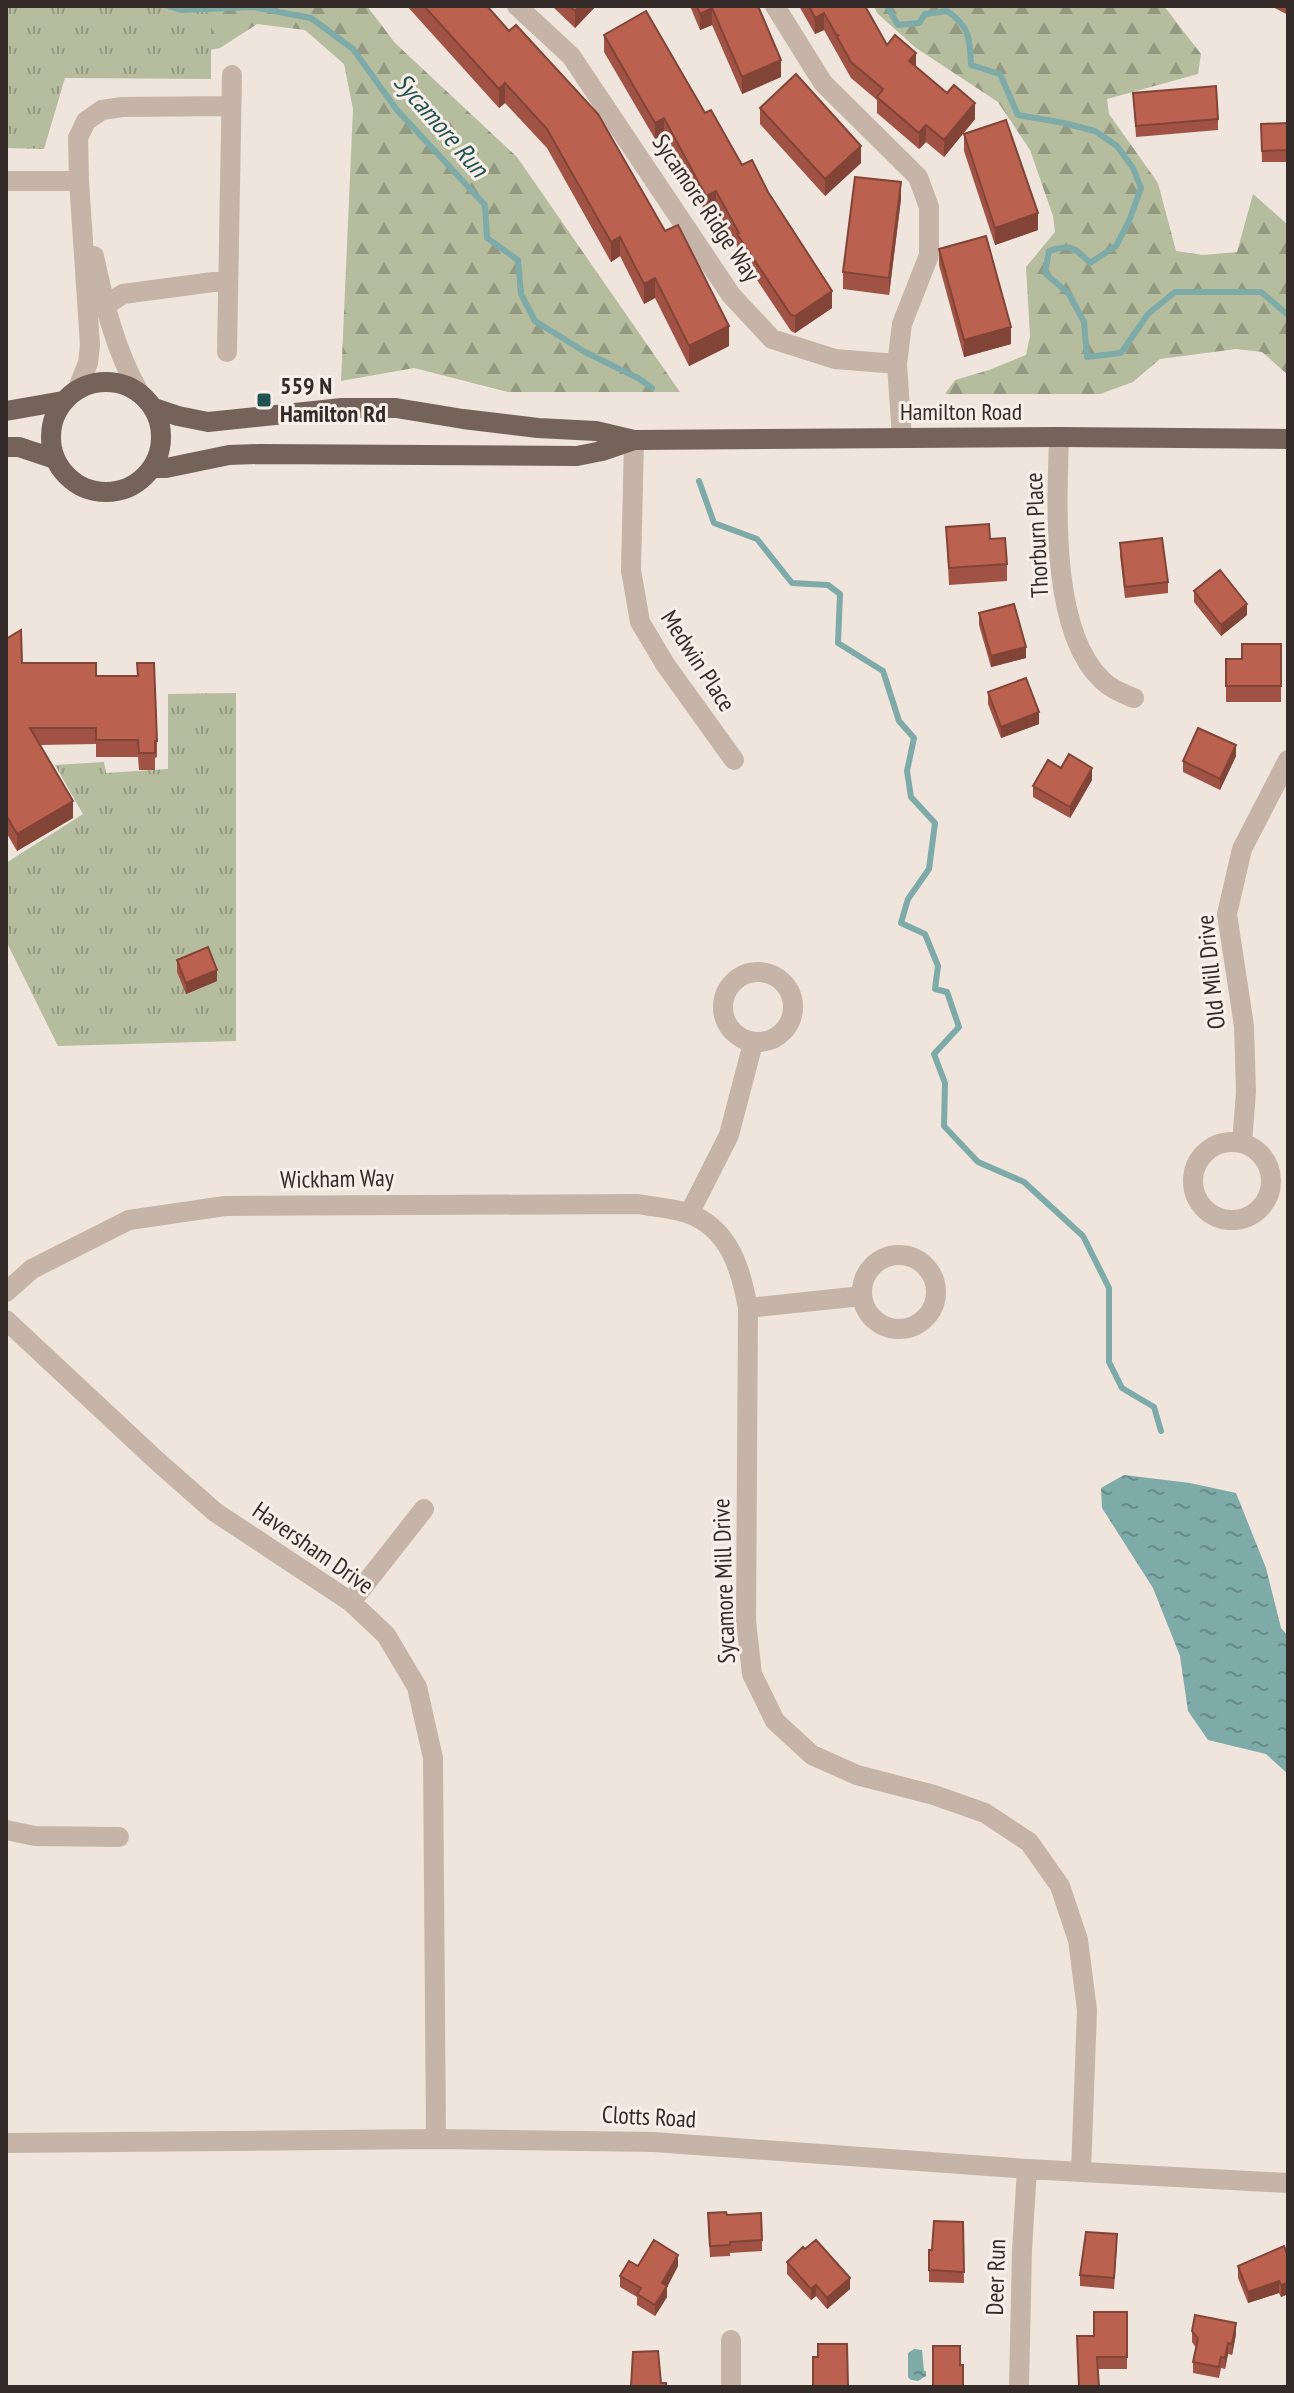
<svg xmlns="http://www.w3.org/2000/svg" width="1294" height="2393" font-family="'PT Sans Narrow',sans-serif">
	<style>
		.forest { fill: url(#forest-firs) }
		.park { fill: url(#park-tufts) }
		.water { fill: url(#water-ripples) }
		.lines { fill: none; stroke-linecap: round; stroke-linejoin: round }
		.stream { stroke: #7eaaa8; stroke-width: 6 }
		.minor { stroke: #c6b4a9; stroke-width: 20 }
		.major { stroke: #75625b; stroke-width: 20 }
		.wall { fill: #a05344 }
		.shaded-wall { fill: #824437 }
		.building { fill: #ba614f; stroke: #824437; stroke-width: 2 }
		.poi-dot { fill: #225251; stroke: #f8efe8; stroke-width: 3 }
		.labels { text-anchor: middle; stroke-width: 6; stroke-linejoin: round; paint-order: stroke }
		.street-label { font-size: 24px; fill: #342b28; stroke: #f8efe8 }
		.poi-label { font-size: 24px; font-weight: bold; fill: #342b28; stroke: #f8efe8; text-anchor: start }
		.water-label { font-size: 26px; font-style: italic; fill: #225251; stroke: #f8efe8 }
	</style>
	<defs>
		<pattern id="forest-firs" width="22" height="20" patternUnits="userSpaceOnUse" patternTransform="scale(2)"><rect width="22" height="20" fill="#b5bd9e"/><path d="M5 1l3.5 6h-7zM16 11l3.5 6h-7z" fill="#949a81"/></pattern>
		<pattern id="park-tufts" width="24" height="20" patternUnits="userSpaceOnUse" patternTransform="scale(2)"><rect width="24" height="20" fill="#b5bd9e"/><path d="M3 7l-1-3M5 7V3M7 7l1-3M15 17l-1-3M17 17v-4M19 17l1-3" fill="none" stroke="#949a81"/></pattern>
		<pattern id="water-ripples" width="26" height="14" patternUnits="userSpaceOnUse" patternTransform="scale(2)"><rect width="26" height="14" fill="#7eaaa8"/><path d="M2 4q2-2 4 0t4 0M15 11q2-2 4 0t4 0" fill="none" stroke="#688b89"/></pattern>
	</defs>
	<rect width="100%" height="100%" fill="#efe5dc"/>
	<path class="forest" d="M29,6h338l28,37 122,114 163,235h-172l-94,-24 -73,13 12,-272 -9,-45 -39,-34 -48,-6 -37,24 -110,21z
		M874,6h290l37,48 -3,20 -91,25 2,15 49,69 18,68 27,4 34,-3 16,-58 35,31v150l-26,-23 -26,-3 -76,10 -27,23 -33,12h-155l10,-14 34,-10 37,-15 4,-19 -4,-69 29,-35 -2,-16 -23,-66 -32,-48 -82,-54 -39,-35z"/>
	<path class="park" d="M6,6h205v73l-146,-1 -21,71 -38,-1z
		M236,693v348l-178,5 -52,-105v-78l77,-49 -28,-49 49,-3 2,11 62,-4v-75z"/>
	<path class="water" d="M1124,1475l66,8 46,10 30,75 15,60 7,8v138l-22,-20 -58,-14 -20,-29 -8,-55 -27,-68 -51,-80 -1,-20z
		M914,2349l8,1 2,21h2v5l-8,5 -7,-1 -3,-3v-24z"/>
	<g class="lines">
		<path class="stream" d="M168,6l13,4 72,-3 58,11 42,31 44,61 88,95 2,33 31,22 3,34 14,27 50,31 53,26 14,10
			M887,6l11,19 21,-2 6,-9 22,-3c23,15 23,29 24,54l29,9 18,41 46,8 31,8 22,15 16,22 8,20 -12,33 -13,25 -26,17c-16,-16 -19,-19 -41,-12l-4,22 24,21 15,28 3,35 34,-4 27,-39 27,-22h86l27,23
			M699,481l15,42 43,16 35,44 36,2 12,9 -2,49 45,28 16,50 15,17 -7,33 4,26 24,26 -6,46 -21,30 -7,24 24,11 13,32 -3,23 12,3 12,35 -25,27 11,29 -1,43 34,36 46,20 59,54 26,52v74l13,26 32,19 7,24"/>
		<path class="minor" d="M517,6l54,50 160,239 41,44 63,20 62,5
			M775,6l48,77 95,94 11,30v48l-27,69 -5,40 5,74
			M6,181h73
			M94,256c10,47 21,94 45,136
			M106,305l17,-11 105,-14
			M227,352l5,-277
			M78,388l10,-25 2,-18 -11,-164 -1,-43 8,-17 16,-11 20,-3 109,-1
			M1059,437c-2,67 -9,194 43,243 9,9 20,13 32,18
			M634,440l-3,130 9,52 25,42 69,96
			M723 1007a35 35 0 1 1 70 0a35 35 0 1 1-70 0Z
			M1193 1181a39 39 0 1 1 78 0a39 39 0 1 1-78 0Z
			M1242,1143l4,-51 -2,-66 -17,-112 15,-65 46,-89
			M689,1214l40,-79 24,-92
			M862 1292a37 37 0 1 1 74 0a37 37 0 1 1-74 0Z
			M6,1292l26,-23 97,-49 96,-14 413,-2c16,3 34,4 49,9 43,15 54,57 61,95l-2,313 6,53 23,47 37,34 45,20 77,20 51,18 44,29 31,44 18,54 9,70 -6,162
			M748,1308l114,-12
			M6,1320l150,140 59,52 136,90 35,33 31,52 16,71 3,381
			M351,1602l73,-93
			M6,1830l29,6 84,1
			M6,2143l430,-4 218,3 373,27 261,14
			M731,2340v47
			M1019,2387l3,-137 5,-81"/>
		<path class="major" d="M51 437a55 55 0 1 1 110 0a55 55 0 1 1-110 0Z
			M154,408l24,8 30,6 134,-14h54l67,11 75,9 58,3 38,9 425,-3 229,2
			M6,411l57,-10
			M6,447h13l36,12
			M152,468h14l63,-13 30,-1 318,2 25,-5 32,-11"/>
	</g>
	<path class="wall" d="M407,6h80l242,340 -40,20 -34,-68 -11,6 -24,-48 -9,6 -64,-114 -42,-45 -6,5z
		M552,6h44l-21,22z
		M690,6h68l23,71 -39,17 -30,-69 -12,5z
		M799,6h66l22,39 29,22 59,52 -31,38 -18,-15 -7,7 -42,-36v-13l-26,-22 -27,-48 -9,4z
		M1271,6h17v9z
		M604,35l101,78 37,52 26,27 64,116 -37,25 -4,-2 -54,-81v-4l-21,-38 -10,5 -42,-78 -9,4 -51,-87z
		M1133,93l85,26v11l-82,7z
		M760,108l101,55 -36,33 -65,-72z
		M1288,123v39h-26l-1,-38z
		M964,134l74,96 -43,15 -31,-94z
		M901,199l-12,96 -46,-6v-17z
		M939,249l72,95 -47,13 -25,-92z
		M946,527l61,37v17l-58,4z
		M1120,543l48,39v11l-43,5 -5,-43z
		M1194,591l53,24 -26,21 -27,-34z
		M979,613l47,45 -35,9 -12,-42z
		M6,639l16,24 74,13 61,65v16l-2,1v12h-16l-1,-13h-42v-13l-56,1 33,73 -56,33 -11,-19z
		M1281,644v58h-55v-43h16z
		M988,692l51,32 -38,14 -13,-34z
		M1236,756l-16,34 -37,-18v-11z
		M1061,768l31,12 -22,38 -37,-21v-11z
		M177,960l40,21 -31,13 -9,-22z
		M727,2215l35,25v11l-32,2v3l-20,1 -2,-33z
		M963,2222l1,61 -35,-1v-32h3z
		M1117,2245l-3,44 -34,-3v-11z
		M805,2249l45,40 -23,20 -11,-13 -5,4 -24,-26v-12z
		M1288,2257v37l-7,3 -2,-4 -31,10 -10,-25v-12z
		M638,2266h40l-11,21v10l-12,19 -18,-11v-8l-17,-10v-11z
		M1127,2312v57h-29l-4,-33z
		M1192,2331l44,3 -4,21 -4,-1 -3,15 -4,-1 -2,10 -26,-5v-11l3,-14 -4,-6z"/>
	<path class="shaded-wall" d="M580,6h16l-21,22v-17z
		M712,8v17l-12,5v-16z
		M824,13v17l-9,4v-16z
		M916,53v17l-7,-9z
		M781,60v17l-39,17v-17z
		M505,83v20l-6,5v-19z
		M975,103v16l-31,38v-17z
		M664,118v17l-9,4v-16z
		M926,125v17l-7,7v-16z
		M861,146v17l-36,33v-17z
		M901,182v17l-12,96v-17z
		M716,191v17l-10,5v-17z
		M1038,213v17l-43,15v-17z
		M620,237v19l-9,6v-20z
		M655,278v20l-11,6v-20z
		M832,291v17l-37,25v-17z
		M729,326v20l-40,20v-20z
		M1011,327v17l-47,13v-17z
		M1247,604v11l-26,21v-11z
		M1026,647v11l-35,9v-11z
		M1039,712v12l-38,14v-11z
		M1236,745v11l-16,34v-11z
		M1092,768v12l-22,38v-11z
		M73,801v17l-56,33v-17z
		M217,970v11l-31,13v-11z
		M678,2255v11l-11,21v10l-12,19v-11l7,-22z
		M850,2278v11l-23,20v-11z
		M1279,2281v12l-31,10v-11z
		M1288,2283v11l-7,3v-12z
		M816,2285v11l-5,4v-11z
		M1236,2323v11l-4,21v-11z
		M1228,2343v11l-3,15v-11z"/>
	<path class="building" d="M424,6h63l22,25 7,-6 82,89 67,117 13,-6 51,101 -40,20 -34,-68 -11,6 -24,-47 -9,5 -64,-113 -42,-46 -6,6z
		M569,6h11l-5,5z
		M697,6h61l23,54 -39,17 -30,-69 -12,6z
		M809,6h56l22,39 8,-10 21,18 -7,8 38,32 7,-8 21,18 -31,37 -18,-15 -7,8 -42,-36 6,-8 -32,-27 -14,-25 2,-2 -2,1 -13,-23 -9,5z
		M646,11l59,102 6,-3 31,55 10,-5 16,32 64,99 -37,25 -4,-1 -54,-81 2,-1 -23,-42 -10,5 -42,-78 -9,5 -51,-88z
		M796,74l65,72 -36,33 -65,-71z
		M1216,86l2,33 -82,7 -3,-33z
		M1006,120l32,93 -43,15 -31,-94z
		M1288,123v27l-26,1 -1,-27z
		M855,177l46,5 -12,96 -46,-6z
		M986,236l25,91 -47,13 -25,-91z
		M989,524l1,15 15,-1 2,26 -58,4 -3,-41z
		M1162,538l6,44 -43,5 -5,-44z
		M1220,570l27,34 -26,21 -27,-34z
		M1014,604l12,43 -35,9 -12,-43z
		M21,630l1,33h74v13h42l-1,-13h17l3,78h-2v12h-16l-1,-13h-42v-12h-66l43,73 -56,33 -11,-19v-176z
		M1242,644h39v42h-55v-27h16z
		M1026,678l13,34 -38,15 -13,-35z
		M1198,728l38,17 -16,34 -37,-18z
		M1069,754l23,14 -22,39 -37,-21 15,-26 13,8z
		M208,947l9,23 -31,13 -9,-23z
		M726,2212l1,3 34,-2 1,27 -32,2v3l-20,1 -2,-33z
		M934,2221l29,1 1,50 -35,-2v-20h3z
		M1086,2232l31,2 -3,44 -34,-3z
		M654,2240l24,15 -16,28 5,3 -12,19 -18,-11 4,-6 -21,-12 9,-15 9,5z
		M816,2240l34,38 -23,20 -11,-13 -5,4 -24,-27 16,-15 2,2z
		M1284,2246l4,11v26l-7,2 -2,-4 -31,11 -10,-26z
		M1094,2312h33v45h-30l2,30h-20l-2,-51h17z
		M1195,2315l41,8 -4,21 -4,-1 -3,15 -4,-1 -2,10 -26,-5 5,-23 -6,-8z
		M818,2344h29l1,43h-35v-30h5z
		M933,2346h27v19h3v22h-30z
		M658,2351l3,32h5v4h-35l2,-35z"/>
	<rect class="poi-dot" x="256" y="392" width="16" height="16" rx="4"/>
	<g class="labels">
		<g class="street-label">
			<text transform="translate(706 208) rotate(56)" y="8">Sycamore Ridge Way</text>
			<text x="961" y="420">Hamilton Road</text>
			<text transform="translate(1037 535) rotate(-93)" y="8">Thorburn Place</text>
			<text transform="translate(698 661) rotate(57)" y="8">Medwin Place</text>
			<text transform="translate(1211 972) rotate(-96)" y="8">Old Mill Drive</text>
			<text transform="translate(337 1179) rotate(-1)" y="8">Wickham Way</text>
			<text transform="translate(313 1548) rotate(35)" y="8">Haversham Drive</text>
			<text transform="translate(724 1581) rotate(-92)" y="8">Sycamore Mill Drive</text>
			<text transform="translate(649 2117) rotate(3)" y="8">Clotts Road</text>
			<text transform="translate(996 2277) rotate(-88)" y="8">Deer Run</text>
		</g>
		<g class="poi-label">
			<text x="280" y="394">559 N<tspan x="280" dy="28">Hamilton Rd</tspan></text>
		</g>
		<g class="water-label">
			<text transform="translate(441 125) rotate(49)" y="9">Sycamore Run</text>
		</g>
	</g>
	<rect width="1294" height="2393" fill="none" stroke="#342b28" stroke-width="16"/>
</svg>
